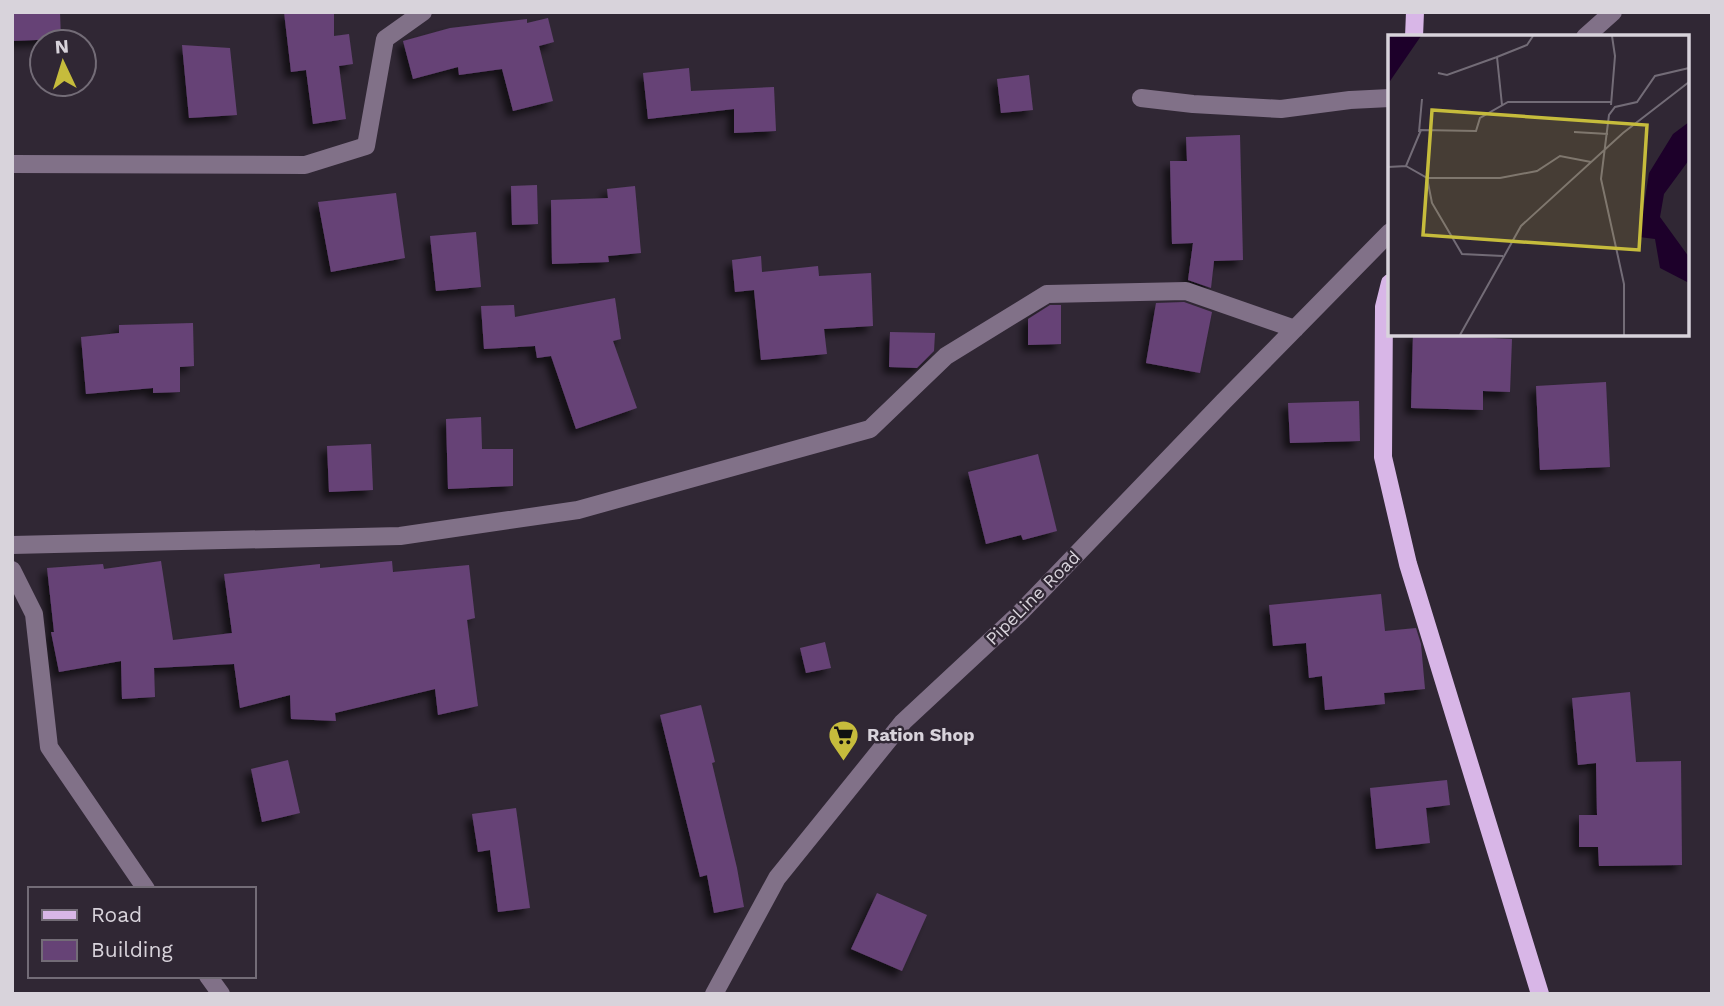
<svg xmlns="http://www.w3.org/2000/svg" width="1724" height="1006" font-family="'Work Sans',sans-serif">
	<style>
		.building { fill: #664376; filter: url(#shadow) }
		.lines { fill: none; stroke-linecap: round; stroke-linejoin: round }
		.minor { stroke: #817188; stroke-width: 18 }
		.major { stroke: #d8b6e7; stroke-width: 18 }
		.labels { text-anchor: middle; stroke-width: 5; stroke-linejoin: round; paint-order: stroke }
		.street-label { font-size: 18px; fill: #d8d3db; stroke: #302734 }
		.poi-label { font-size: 18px; font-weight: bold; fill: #d8d3db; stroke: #302734; text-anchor: start }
		.inset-road { fill: none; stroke: #736c77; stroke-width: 2 }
		.view { fill: #c6bc3c; fill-opacity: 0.15; stroke: #c6bc3c; stroke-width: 3.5 }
		.inset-edge { fill: none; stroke: #d8d3db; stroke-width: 3.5 }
	</style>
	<defs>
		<filter id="shadow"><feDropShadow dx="-6" dy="6" stdDeviation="3.5" flood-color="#0009"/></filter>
	</defs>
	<rect width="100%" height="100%" fill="#302734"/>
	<path class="building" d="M12,12h48l1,27 -49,2z
		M284,12h50v24l15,-2 4,30 -14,2 7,53 -33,5 -7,-54 -15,2z
		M548,18l6,24 -15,4 14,55 -40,10 -11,-42 -43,6 -1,-8 -45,12 -10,-38 47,-13 77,-9v4z
		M182,45l48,3 7,67 -48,3z
		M689,68l2,23 83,-4 2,44 -42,2v-24l-86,10 -5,-46z
		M1029,75l4,35 -32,3 -4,-34z
		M1240,135l3,125 -29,1 -3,27 -23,-8 5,-37 -21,1 -2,-83h17l-1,-24z
		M537,185l1,39 -26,1 -1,-39z
		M635,186l6,67 -33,3 1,6 -57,2 -1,-64 57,-2 -1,-9z
		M396,193l9,65 -74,14 -13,-70z
		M476,232l5,55 -45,4 -6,-55z
		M761,256l1,16 56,-6 1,10 52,-3 2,53 -49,3 3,25 -66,6 -7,-70 -19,2 -3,-32z
		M615,298l6,41 -8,2 24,67 -61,21 -25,-73 -14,2 -2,-12 -51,3 -3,-43 33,-1 1,12z
		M1184,302l28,10 -12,61 -54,-10 10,-60z
		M1050,305h11v39l-33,1v-26z
		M193,323l1,43 -14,1v25l-27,1v-5l-67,6 -5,-57 38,-4v-8z
		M890,332l45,1 -1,18 -17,17 -28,-1z
		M1413,334l99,5 -2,53 -27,-1v19l-72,-2z
		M1606,382l4,85 -70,3 -4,-84z
		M1359,401l1,40 -70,2 -2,-40z
		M481,417l1,32h31v37l-65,3 -2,-70z
		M371,444l2,46 -44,2 -2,-46z
		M1038,454l19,77 -34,9 -2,-5 -35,9 -18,-72z
		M161,561l12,79 59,-7 -8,-59 96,-10v4l72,-7 1,11 76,-7 6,53 -8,2 11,86 -40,9 -3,-26 -100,24 1,8 -45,-2 -1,-24 -50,13 -6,-44 -80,4 1,29 -33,2 -1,-38 -62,11 -8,-40h3l-7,-64 56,-4 1,5z
		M1381,594l4,37 31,-3 5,16 4,45 -41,4 1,11 -60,6 -3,-34 -13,2 -3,-35 -33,3 -4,-41z
		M825,642l6,26 -25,5 -6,-25z
		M1630,692l6,70 45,-1 1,104 -83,1 -1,-19h-19v-32h18l-1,-52 -18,2 -6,-67z
		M701,705l14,57 -3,1 25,105 7,39 -30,6 -7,-38 -7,2 -40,-162z
		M288,760l12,53 -38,9 -11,-53z
		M1447,780l3,25 -24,3 4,35 -54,6 -6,-61z
		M516,808l14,100 -32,4 -8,-62 -12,2 -6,-38z
		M877,893l50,22 -25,56 -51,-22z"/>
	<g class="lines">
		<path class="minor" d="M1585,37l28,-25
			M1141,98l52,6 88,5 69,-9 40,-2
			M12,164l293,1 61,-19 19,-107 38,-27
			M12,545l388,-9 178,-26 292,-81 76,-73 101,-62 139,-3 109,38
			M12,570l22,44 15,133 97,142
			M208,976l13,18
			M714,994l63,-116 126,-156 116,-108 204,-212 167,-170"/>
		<path class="major" d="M1414,37l1,-25
			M1390,283l-6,24 -1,150 25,107 132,430"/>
	</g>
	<defs>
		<symbol id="supermarket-pin" viewBox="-11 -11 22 30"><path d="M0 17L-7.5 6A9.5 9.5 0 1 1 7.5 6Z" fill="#c6bc3c" stroke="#302734"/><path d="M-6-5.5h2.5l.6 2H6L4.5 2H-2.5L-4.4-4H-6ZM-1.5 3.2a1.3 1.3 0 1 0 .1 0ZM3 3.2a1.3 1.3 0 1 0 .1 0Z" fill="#111"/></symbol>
	</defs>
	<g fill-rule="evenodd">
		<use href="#supermarket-pin" x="826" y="718" width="35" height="47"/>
	</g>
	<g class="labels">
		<g class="street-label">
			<text transform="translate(1033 598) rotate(-45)" y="6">PipeLine Road</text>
		</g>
		<g class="poi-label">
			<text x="867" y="741">Ration Shop</text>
		</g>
	</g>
	<g transform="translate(1388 35)">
		<rect width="301" height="301" fill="#302734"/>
		<path d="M0,1h33l-33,48zM301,87v38l-25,34 -4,23 29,40v26l-29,-15 -5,-29 -16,-2 10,-64 24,-39z" fill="#1d002a"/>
		<path class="inset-road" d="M50,38l9,2 50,-18M114,70l-5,-48 30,-12 6,-9M223,70l4,-49 -3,-20M31,97l3,-33M186,97l34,2M18,131l21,12 5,25 30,51 41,2M0,132l18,-1 15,-36 55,1 4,-13 28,-16h103M39,143h73l37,-7 23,-15 31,6M204,212l24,1M72,300l61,-109 102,-93 66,-51M236,300v-51l-23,-105 8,-64 6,-8 22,-5 18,-26 34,-8"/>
		<path class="view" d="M44,75l215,15 -8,125 -216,-15z"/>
		<rect width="301" height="301" class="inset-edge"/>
	</g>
	<rect width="1724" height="1006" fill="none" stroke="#d8d3db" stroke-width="28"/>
	<rect x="28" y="887" width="228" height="91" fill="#302734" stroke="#736c77" stroke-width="2"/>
	<rect x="42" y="910" width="35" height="10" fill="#d8b6e7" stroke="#736c77" stroke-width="2"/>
	<text x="91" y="922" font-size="21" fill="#d8d3db">Road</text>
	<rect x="42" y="940" width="35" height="21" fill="#664376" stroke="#736c77" stroke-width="2"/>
	<text x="91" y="957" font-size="21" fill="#d8d3db">Building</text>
	<g transform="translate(63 63) rotate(356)"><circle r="33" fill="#302734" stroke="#736c77" stroke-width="2"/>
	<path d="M0-5L12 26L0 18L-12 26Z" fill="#c6bc3c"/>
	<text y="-10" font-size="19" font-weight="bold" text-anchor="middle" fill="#d8d3db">N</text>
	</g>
</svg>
